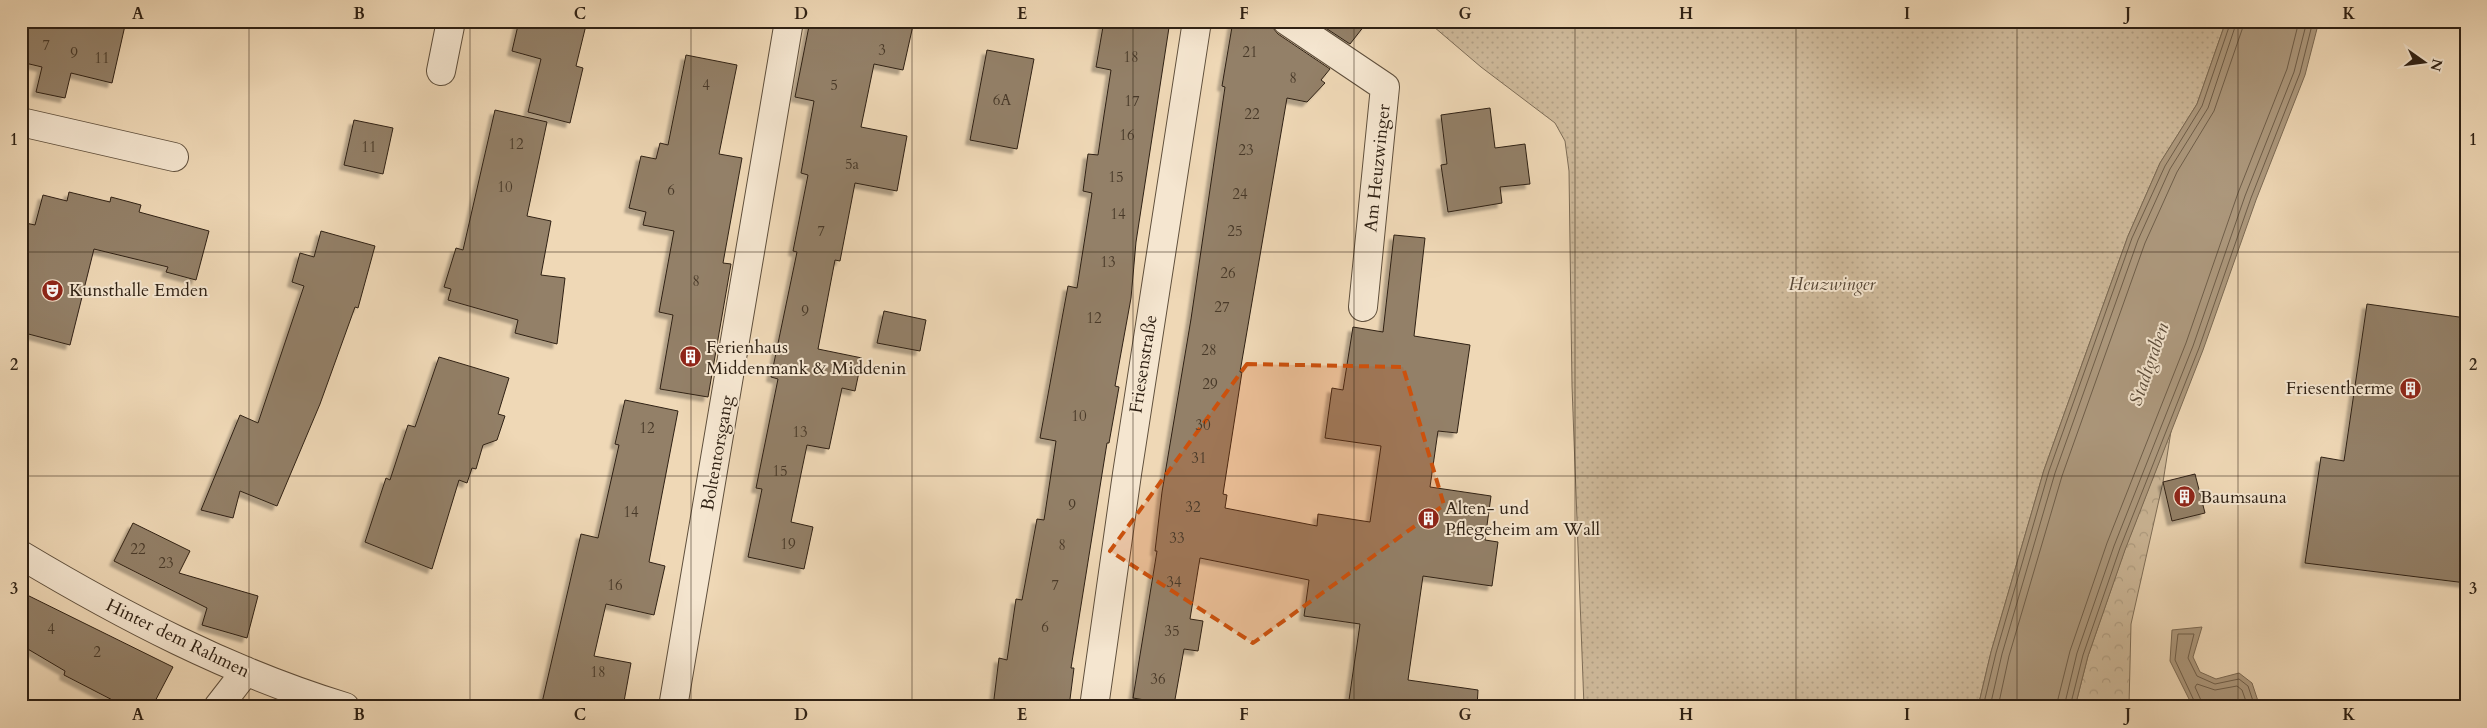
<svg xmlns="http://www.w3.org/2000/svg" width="2487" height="728" font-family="Cardo,serif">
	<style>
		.forest { fill: url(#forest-crowns); stroke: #7e6d57 }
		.park { fill: url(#park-dots); stroke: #7e6d57 }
		.water { fill: #ae9a7f; stroke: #7b6a54 }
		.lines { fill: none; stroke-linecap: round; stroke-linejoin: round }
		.shore { stroke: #6e5e4a; stroke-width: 1 }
		.building { fill: #938068; stroke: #2f2114; filter: url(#shadow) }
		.minor-casing { stroke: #5f4f3c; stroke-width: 30 }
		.minor { stroke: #f5e6d0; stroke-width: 28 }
		.marked { fill: #cc510d; fill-opacity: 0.2; stroke: #cc510d; stroke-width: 4; stroke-dasharray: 10 6; stroke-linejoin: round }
		.grid { fill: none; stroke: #2f2114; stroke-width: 1; stroke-opacity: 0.55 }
		.labels { text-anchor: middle; stroke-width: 4; stroke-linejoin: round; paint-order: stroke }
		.number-label { font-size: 15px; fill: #483929 }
		.street-label { font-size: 18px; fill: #2f2114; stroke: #f5e6d0 }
		.park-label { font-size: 18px; font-style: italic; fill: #574736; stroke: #f5e6d0 }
		.poi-label { font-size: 18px; fill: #2f2114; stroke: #f5e6d0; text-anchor: start }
		.water-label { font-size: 19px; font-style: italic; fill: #5b4b39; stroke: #f5e6d0 }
		.neatline { fill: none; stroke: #2f2114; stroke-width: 2 }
		.grid-label { font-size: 16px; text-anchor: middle; font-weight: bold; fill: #2f2114 }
	</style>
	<defs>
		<pattern id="forest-crowns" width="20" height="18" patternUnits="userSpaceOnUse" patternTransform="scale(1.25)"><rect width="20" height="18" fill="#ceb99a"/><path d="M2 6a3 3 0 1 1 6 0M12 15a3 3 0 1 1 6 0" fill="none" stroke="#b19f84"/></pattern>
		<pattern id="park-dots" width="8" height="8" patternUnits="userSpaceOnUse" patternTransform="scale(1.25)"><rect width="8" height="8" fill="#ceb99a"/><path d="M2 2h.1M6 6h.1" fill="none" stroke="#b19f84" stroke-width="1.8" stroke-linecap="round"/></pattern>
		<filter id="shadow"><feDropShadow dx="-4.5" dy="4.5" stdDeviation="1" flood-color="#0004"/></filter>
	</defs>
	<rect width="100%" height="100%" fill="#efd8b6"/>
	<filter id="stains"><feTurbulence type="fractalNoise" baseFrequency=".004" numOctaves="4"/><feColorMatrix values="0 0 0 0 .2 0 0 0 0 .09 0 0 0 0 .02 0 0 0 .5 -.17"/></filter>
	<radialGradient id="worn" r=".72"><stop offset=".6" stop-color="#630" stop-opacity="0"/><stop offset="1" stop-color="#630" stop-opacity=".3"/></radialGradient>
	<path class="forest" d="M2171,431l-8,51 -32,142 -2,81 1,2h-55l13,-51 37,-107z"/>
	<path class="park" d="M1427,21h799l-29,83 -37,59 -32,73 -84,234 -53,182 -13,55h-394l-12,-321 -3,-215 -4,-30 -10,-18 -74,-56z"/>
	<path class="water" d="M2226,21h93l-14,54 -49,125 -53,150 -78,200 -37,106 -13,51h-97l13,-55 53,-182 84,-234 32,-73 37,-59z
		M2202,627l-9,30 7,15 16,7 23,-6 13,10 8,24h-67l-23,-46 2,-31z"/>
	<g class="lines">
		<path class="shore" d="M1983,707l13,-54 53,-182 83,-233 33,-72 37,-60 29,-85
			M1990,707l12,-53 53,-181 83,-233 32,-71 38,-61 29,-87
			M1998,707l11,-51 53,-180 83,-233 32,-71 37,-61 31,-90
			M2056,707l14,-56 37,-108 79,-200 52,-150 49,-124 12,-48
			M2064,707l13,-54 37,-107 79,-200 52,-150 49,-124 13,-51
			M2070,707l13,-52 37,-107 79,-200 52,-150 49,-125 13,-52
			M2197,707l-22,-47 3,-26h16l-6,24 9,18 18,8 24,-5 9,7 7,21
			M2204,707l-9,-20 2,-3 18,6 22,-4 5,4 6,17"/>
	</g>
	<path class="building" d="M21,21h105l-14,62 -41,-10 -6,25 -29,-6 6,-25 -21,-5z
		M519,21h68l-11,45 7,2 -13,55 -42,-11 13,-53 -29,-8z
		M810,21h104l-11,49 -29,-6 -13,63 46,9 -10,55 -42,-8 -15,78 -5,-1 -17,89 44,9 -7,33 -13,-3 -13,61 -22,-4 -16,77 22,5 -9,42 -56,-12 14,-68 -6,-1 22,-109 -7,-2 26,-125 -4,-1 15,-76 -7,-2 13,-72 -19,-4z
		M1104,21h66l-34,221 -5,56 -16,88 4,1 -10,56h-2l-36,225h3l-5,39h-76l6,-49 8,2 9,-61 6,1 15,-81 7,1 12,-79 -16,-3 28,-152 9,2 15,-95 -9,-2 5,-37 10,1 6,-40 7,-45 -15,-3z
		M1233,21h39l1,7 5,6 52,35 -9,11 4,3 -18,19 -20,-4 -47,274h2l-19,122 4,1 -2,13 92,18 1,-12 52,8 11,-76 -56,-8 7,-50 11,2 10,-63 30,5 11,-97 31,3 -11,98 56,9 -13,88 -19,-2 -8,56 61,9 -6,44 13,2 -6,44 -69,-10 -15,104 70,10 -1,17h-118v-5l-10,-2 11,-76 -56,-8 5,-36 -109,-22 -10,61 13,2 -5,30 -14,-2 -10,56 -41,-7 24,-147h-2l7,-59 29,-173 34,-232 -3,-1z
		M1315,21h53l-18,23z
		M987,50l47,9 -17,90 -47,-9z
		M686,55l51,10 -18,89 23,4 -19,105 8,1 -23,133 -48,-8 13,-74 -14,-3 15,-81 -31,-6 3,-13 -17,-4 12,-52 15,3 4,-16 8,2z
		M1490,108l5,40 30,-4 5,40 -30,3 2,16 -54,9 -7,-47 6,-1 -6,-49z
		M495,110l52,12 -20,94 24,5 -10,54 24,3 -8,66 -42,-11 3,-13 -70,-20 3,-11 -7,-2 12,-39 7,2z
		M354,120l39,8 -10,46 -39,-9z
		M69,192l41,10 1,-5 30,8 -2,7 70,19 -13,49 -30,-8 2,-5 -74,-18 -24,96 -49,-13v-110l14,3 8,-30 24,6z
		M321,231l54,15 -17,62 -3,-1 -35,97 -43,102 -37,-15 -7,27 -32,-8 39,-95 18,8 46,-137 -12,-4 8,-29 14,4z
		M2367,304l99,14v265l-161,-20 16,-106 23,4z
		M884,311l42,9 -6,31 -43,-8z
		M439,357l70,21 -11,36 7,2 -8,24 -14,5 -7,24 -4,-1 -5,15 -8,-3 -27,89 -67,-27 21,-64 4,2 18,-55 7,2z
		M625,400l53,11 -29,151 16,4 -11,49 -48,-11 -12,52 37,7 -8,44h-82l40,-173 17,4 21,-93 -4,-1z
		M2195,474l10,39 -33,8 -9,-39z
		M133,523l57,28 -11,22 79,23 -11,42 -45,-13 5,-17 -93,-47z
		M21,592l152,75 -21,40h-26l-62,-32 1,-4 -44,-26z"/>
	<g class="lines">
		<defs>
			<path id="minor" d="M1287,21l98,66 -22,220
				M441,71l10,-50
				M21,122l153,35
				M21,555c102,61 209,117 324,152
				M218,707l28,-36
				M673,707l116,-686
				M1094,707l33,-233 70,-453"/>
		</defs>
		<use href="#minor" class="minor-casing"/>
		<use href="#minor" class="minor"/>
	</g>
	<path class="marked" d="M1247,364l156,3 41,138 -191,138 -143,-92z"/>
	<path class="grid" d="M249,21v686M470,21v686M691,21v686M912,21v686M1133,21v686M1354,21v686M1575,21v686M1796,21v686M2017,21v686M2238,21v686M21,252h2445M21,476h2445"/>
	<defs>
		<symbol id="theatre-disc" viewBox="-11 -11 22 22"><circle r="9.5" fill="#8f2418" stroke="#f5e6d0"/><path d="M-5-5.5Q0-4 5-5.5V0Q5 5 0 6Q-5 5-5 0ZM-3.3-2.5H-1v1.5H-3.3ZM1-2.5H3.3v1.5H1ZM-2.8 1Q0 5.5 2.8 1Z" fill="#fff"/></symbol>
		<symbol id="building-disc" viewBox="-11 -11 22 22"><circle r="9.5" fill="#8f2418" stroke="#f5e6d0"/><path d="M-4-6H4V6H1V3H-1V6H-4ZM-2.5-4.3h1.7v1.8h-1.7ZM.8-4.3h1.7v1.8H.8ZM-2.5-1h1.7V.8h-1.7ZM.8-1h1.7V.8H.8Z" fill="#fff"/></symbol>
	</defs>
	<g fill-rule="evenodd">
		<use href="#theatre-disc" x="40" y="278" width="25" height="25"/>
		<use href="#building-disc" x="678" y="344" width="25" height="25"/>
		<use href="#building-disc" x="2398" y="376" width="25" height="25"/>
		<use href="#building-disc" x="2172" y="484" width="25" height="25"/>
		<use href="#building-disc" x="1416" y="506" width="25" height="25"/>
	</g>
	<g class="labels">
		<g class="number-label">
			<text x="46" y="50">7</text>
			<text x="882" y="55">3</text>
			<text x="1250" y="57">21</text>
			<text x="74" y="58">9</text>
			<text x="1131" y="62">18</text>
			<text x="102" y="63">11</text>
			<text x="1293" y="83">8</text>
			<text x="706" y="90">4</text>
			<text x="834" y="90">5</text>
			<text x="1002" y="105">6A</text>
			<text x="1132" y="106">17</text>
			<text x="1252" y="119">22</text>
			<text x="1127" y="140">16</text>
			<text x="516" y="149">12</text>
			<text x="369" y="152">11</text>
			<text x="1246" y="155">23</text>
			<text x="852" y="169">5a</text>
			<text x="1116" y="182">15</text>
			<text x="505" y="192">10</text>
			<text x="671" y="195">6</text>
			<text x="1240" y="199">24</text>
			<text x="1118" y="219">14</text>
			<text x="821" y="236">7</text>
			<text x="1235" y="236">25</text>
			<text x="1108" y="267">13</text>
			<text x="1228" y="278">26</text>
			<text x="696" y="286">8</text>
			<text x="1222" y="312">27</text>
			<text x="805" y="316">9</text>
			<text x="1094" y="323">12</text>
			<text x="1209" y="355">28</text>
			<text x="1210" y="389">29</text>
			<text x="1079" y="421">10</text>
			<text x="1203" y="430">30</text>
			<text x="647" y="433">12</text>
			<text x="800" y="437">13</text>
			<text x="1199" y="463">31</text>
			<text x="780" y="476">15</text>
			<text x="1072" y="510">9</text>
			<text x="1193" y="512">32</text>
			<text x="631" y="517">14</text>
			<text x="1177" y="543">33</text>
			<text x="788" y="549">19</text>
			<text x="1062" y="550">8</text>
			<text x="138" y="554">22</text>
			<text x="166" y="568">23</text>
			<text x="1174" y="587">34</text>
			<text x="615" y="590">16</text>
			<text x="1055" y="590">7</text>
			<text x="1045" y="632">6</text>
			<text x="51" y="634">4</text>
			<text x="1172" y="636">35</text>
			<text x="97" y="657">2</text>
			<text x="598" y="677">18</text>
			<text x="1158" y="684">36</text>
		</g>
		<g class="street-label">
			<text transform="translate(1377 168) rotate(-84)" y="6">Am Heuzwinger</text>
			<text transform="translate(1143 364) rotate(-81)" y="6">Friesenstraße</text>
			<text transform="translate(717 453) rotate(-80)" y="6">Boltentorsgang</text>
			<text transform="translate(178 638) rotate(26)" y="6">Hinter dem Rahmen</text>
		</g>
		<g class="park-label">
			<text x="1832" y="290">Heuzwinger</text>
		</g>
		<g class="poi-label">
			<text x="69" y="296">Kunsthalle Emden</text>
			<text x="706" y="353">Ferienhaus<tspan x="706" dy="21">Middenmank &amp; Middenin</tspan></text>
			<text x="2394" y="394" text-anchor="end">Friesentherme</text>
			<text x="2200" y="503">Baumsauna</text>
			<text x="1445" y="514">Alten- und<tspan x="1445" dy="21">Pflegeheim am Wall</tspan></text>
		</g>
		<g class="water-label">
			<text transform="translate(2148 364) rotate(-71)" y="7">Stadtgraben</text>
		</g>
	</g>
	<rect width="2487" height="728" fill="none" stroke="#efd8b6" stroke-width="55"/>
	<g transform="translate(2424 62) rotate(104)" stroke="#f5e6d0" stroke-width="4" paint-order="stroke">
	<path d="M0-4L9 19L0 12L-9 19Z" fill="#2f2114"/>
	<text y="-8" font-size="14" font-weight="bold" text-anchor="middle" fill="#2f2114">N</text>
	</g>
	<rect x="28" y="28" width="2432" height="672" class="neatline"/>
	<g class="grid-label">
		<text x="138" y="19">A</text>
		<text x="359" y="19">B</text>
		<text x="580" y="19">C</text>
		<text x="801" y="19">D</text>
		<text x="1022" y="19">E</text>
		<text x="1244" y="19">F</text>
		<text x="1465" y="19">G</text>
		<text x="1686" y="19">H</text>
		<text x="1907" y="19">I</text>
		<text x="2128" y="19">J</text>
		<text x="2349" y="19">K</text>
		<text x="14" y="145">1</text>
		<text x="2473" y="145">1</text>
		<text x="14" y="370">2</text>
		<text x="2473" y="370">2</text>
		<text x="14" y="594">3</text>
		<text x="2473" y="594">3</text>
		<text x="138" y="720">A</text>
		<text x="359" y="720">B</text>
		<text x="580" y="720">C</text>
		<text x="801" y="720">D</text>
		<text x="1022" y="720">E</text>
		<text x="1244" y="720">F</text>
		<text x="1465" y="720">G</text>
		<text x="1686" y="720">H</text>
		<text x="1907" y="720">I</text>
		<text x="2128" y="720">J</text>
		<text x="2349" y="720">K</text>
	</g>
	<rect width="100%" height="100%" filter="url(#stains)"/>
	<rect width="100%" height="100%" fill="url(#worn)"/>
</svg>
